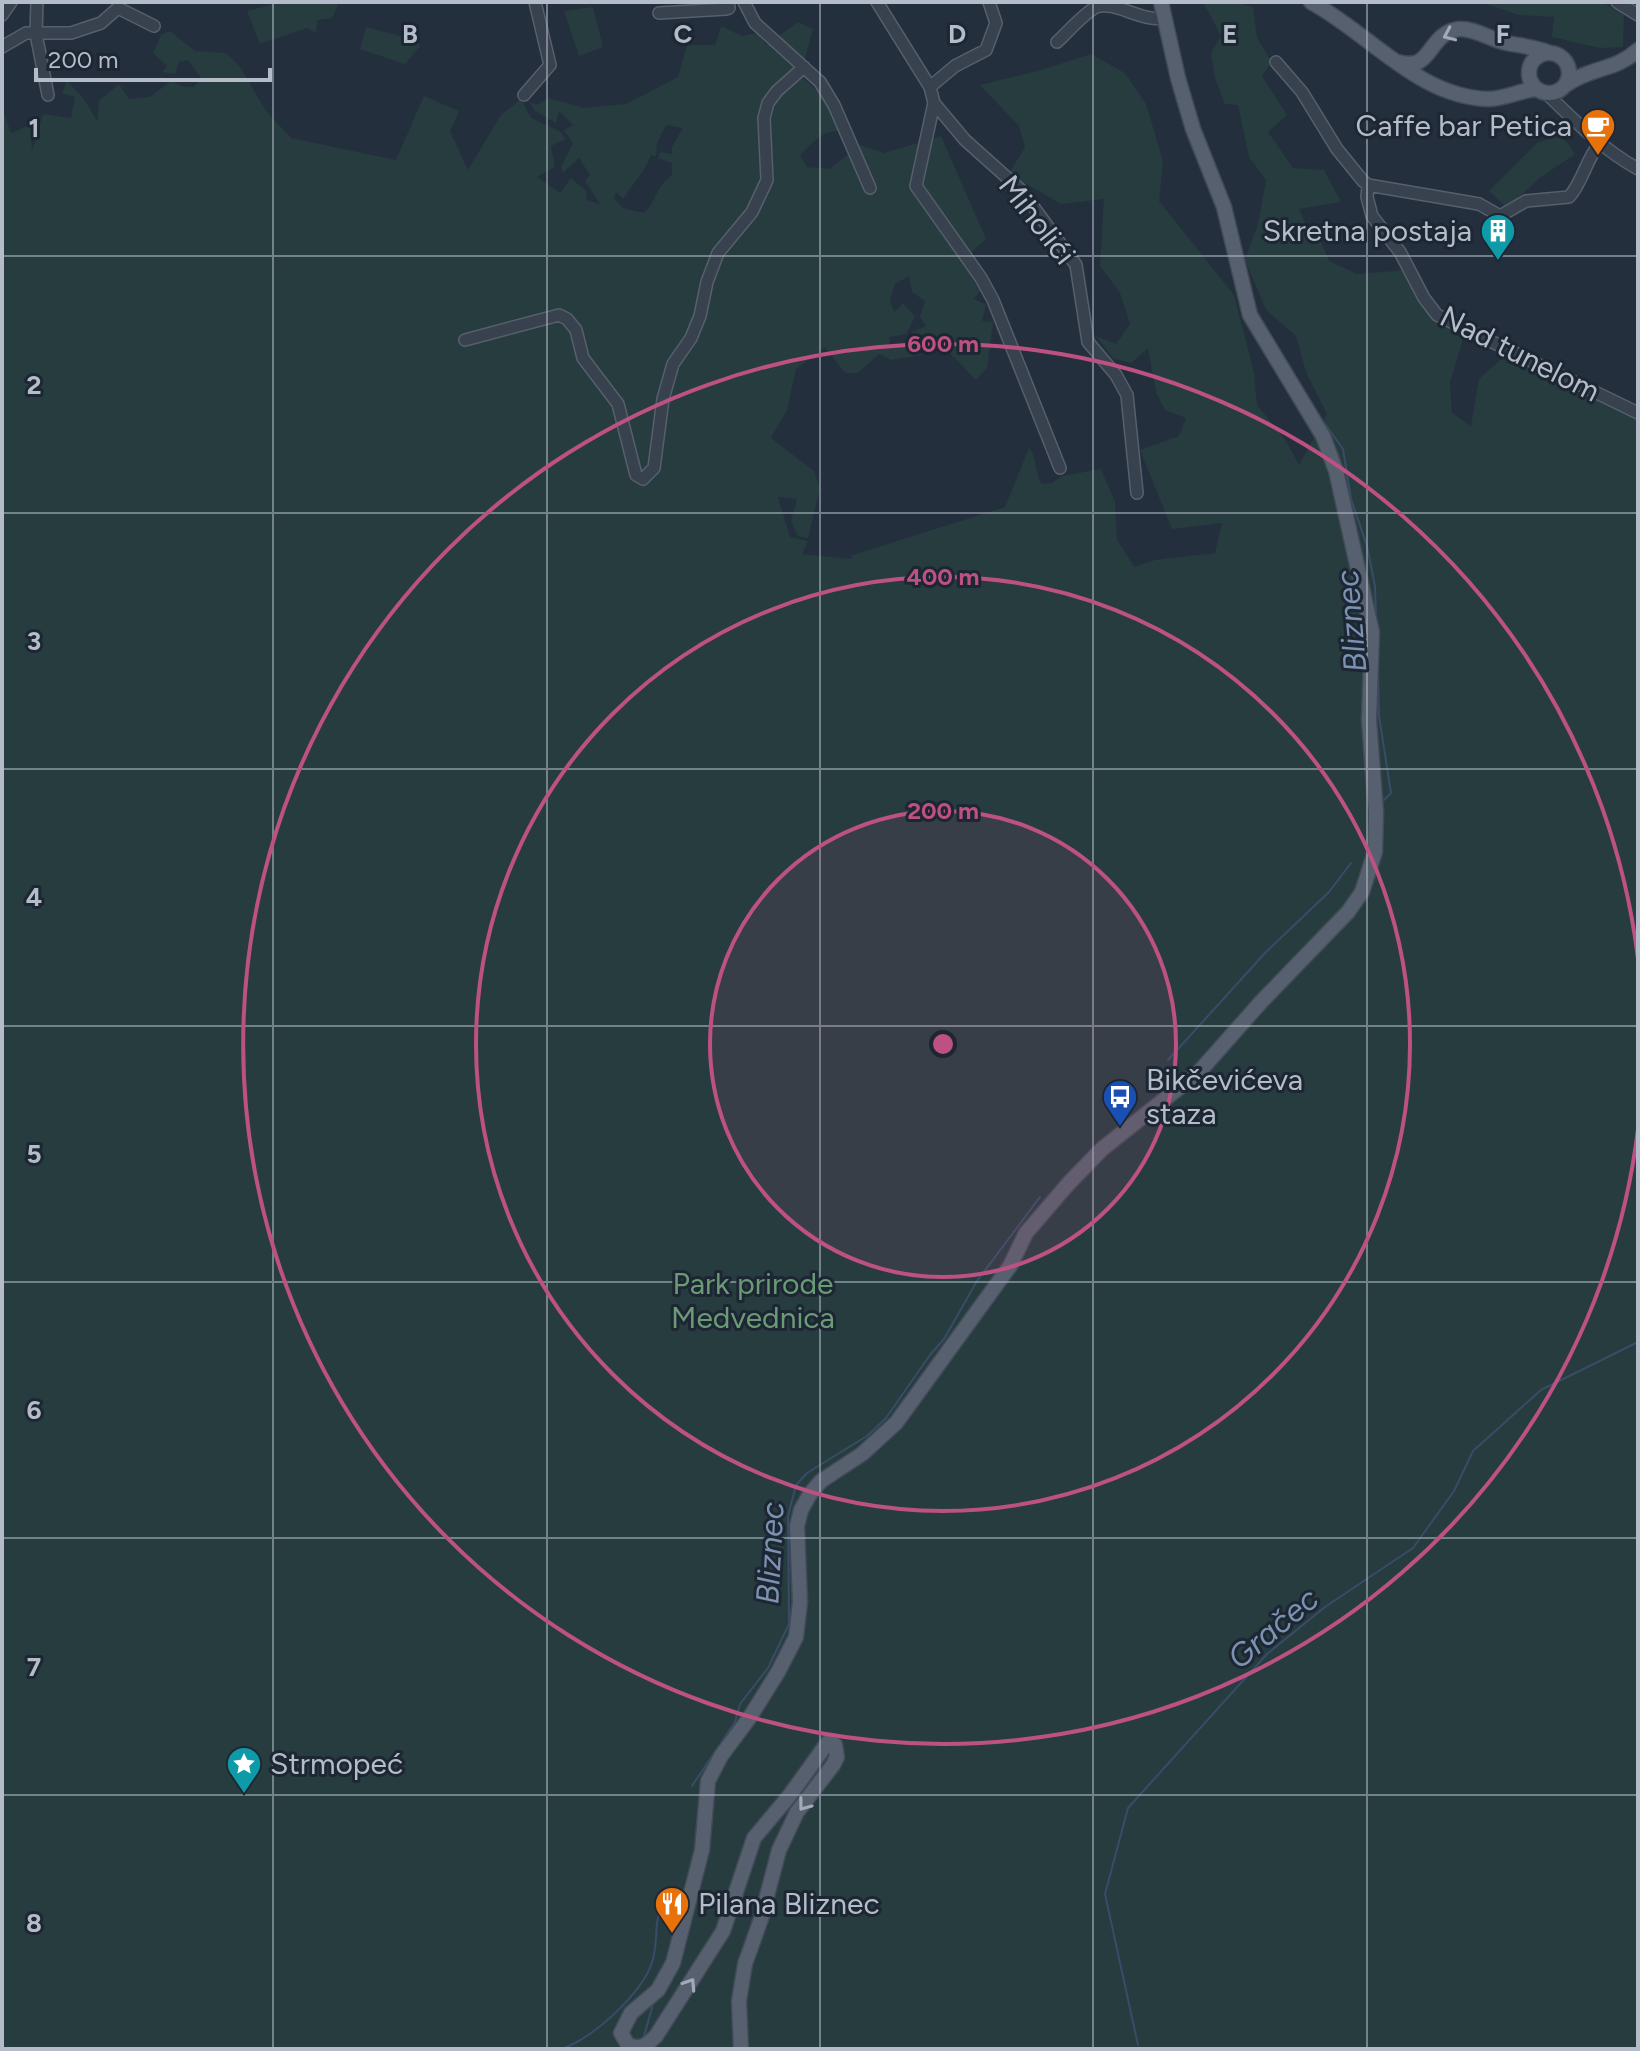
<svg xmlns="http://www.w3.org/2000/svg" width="1640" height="2051" font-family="Figtree,sans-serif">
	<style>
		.green { fill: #263c3f; fill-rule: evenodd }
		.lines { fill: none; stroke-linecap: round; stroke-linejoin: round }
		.stream { stroke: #394c67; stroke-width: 2 }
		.minor-casing { stroke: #565f6c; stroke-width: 14 }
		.major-casing { stroke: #414a57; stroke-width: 17 }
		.minor { stroke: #38414e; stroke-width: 11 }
		.major { stroke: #56606e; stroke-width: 14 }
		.oneway { stroke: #a1aab7 }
		.grid { fill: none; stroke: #b4bcc9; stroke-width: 2; stroke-opacity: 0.55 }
		.ring { fill: none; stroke: #bd5182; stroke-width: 4 }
		.labels { text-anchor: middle; stroke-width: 6; stroke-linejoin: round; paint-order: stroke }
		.poi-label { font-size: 30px; fill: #b4bcc9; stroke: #1d2633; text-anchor: start }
		.street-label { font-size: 30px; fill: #b4bcc9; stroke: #1d2633 }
		.park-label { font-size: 30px; fill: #6b9a76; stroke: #1d2633 }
		.water-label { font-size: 32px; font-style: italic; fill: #7c92b1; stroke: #1d2633 }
		.grid-label { font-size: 26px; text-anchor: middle; font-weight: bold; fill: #b4bcc9; stroke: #1d2633; stroke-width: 6; stroke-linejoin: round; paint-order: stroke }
		.centre { fill: #bd5182; stroke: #1d2633; stroke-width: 4 }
		.ring-label { font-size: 24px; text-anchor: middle; font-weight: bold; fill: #bd5182; stroke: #1d2633; stroke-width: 6; stroke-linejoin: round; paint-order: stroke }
	</style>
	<rect width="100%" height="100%" fill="#242f3e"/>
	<path class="green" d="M282,2h57l-7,16 -15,2 -1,13 -9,-5 -47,16 -13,-33z
		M1203,2h32l18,5 4,31 15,24 -10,14 25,39 -19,17 25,36 31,2 17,32 -42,7 8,17 7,-1 15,36 28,13 52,-4 15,34 41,29 -15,49 2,31 19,13 8,-47 28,-25 131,62v1633h-1636v-1941l9,25 19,-8 2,26 11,-37 28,4 4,-21 -13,-4 5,-12 17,18 13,22 2,-20 20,-17 10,15 21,-2 21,-16 11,5 12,1 7,-9 -13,-18 -9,2 -4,12 -13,-2 5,-6 -14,-13 8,-18 9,-4 25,20 31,2 14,14 26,44 25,27 105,22 28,-64 35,15 -9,20 18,39 33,-55 20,-16 10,19 30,14 4,7 -14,7 4,21 -18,10 23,16 11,-15 16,14 -1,8 14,4 -15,-23 5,-6 -11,-17 -16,15 -2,-6 12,-24 -9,-13 9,-5 -14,-14 -3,12 -21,-12 -7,-10 9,4 11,-7 36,10 42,-4 52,-27 9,-32h28l6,-19 21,10 16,-3 8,12 32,-23 15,7 -13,47 22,18 19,37c-19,-1 -28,11 -41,25l7,11 22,2 31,-24 24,8 57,-17 45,103 -23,21 20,27 -9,12 12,6 -4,16 11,1 -6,46 -11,12c-11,-11 -32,-36 -47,-41 -6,-2 -12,-1 -19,-4l2,-3 14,-6 -6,-9 5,-16 -13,-9 -3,-16 -14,8 -5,16 4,12 9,-9 12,14 -9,17 -16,3 -1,11 17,-6 16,13 -31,5 -12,-6 -21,19h-13l-20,-26 -29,22 -9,41 -16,28 43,33 6,17 -12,50 -10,-2 -7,-15 6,-22 -19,-2 12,40 18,4 -6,13 49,5 2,-4 152,-48 24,-59c9,11 5,24 13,36l10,-1 10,-7 39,-7 14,33 2,37 17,28 21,-7 60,-7 7,-30 -50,6 -32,-79 39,-14 7,-18 -21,-8 -9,-18 -8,-44 -17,15 -18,-5 -17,-22 20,8 14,-20 -10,-31 -20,-27 4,-67 -43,5 -52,-30 16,-27 -6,-21 -39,-41 61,-15 50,-16 34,19 21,31 17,57 -4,40 75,94 20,78 3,32 29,36 13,24 28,-51 -21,-42 -10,-36 -30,-26 -21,-50 13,-36 8,-44 -17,-23 -11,-52 -13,-1 -10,-26 -4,-25 10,-17zM666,125l17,3 -11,19v7l-12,-2 -2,6 14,5v12c-18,13 -14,25 -28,38l-21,-5 -9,-10 2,-6 7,7c10,-16 22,-27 28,-44l5,1 1,-13z
		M1481,2h121l22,13 -1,32 -23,1 -48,-11 2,-20 -35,-2z
		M593,7l10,40 -24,9 -15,-45z
		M366,27l46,12 9,6 -16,19 -45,-15z
		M1557,136l10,6 8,12 -34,23 -34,31 -18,-17 48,-48z"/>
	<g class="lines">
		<path class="stream" d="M1325,424l18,25 8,50 16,47 8,40 1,31
			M1378,667l1,49 12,77 -8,8
			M1168,1060l97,-107 64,-61 22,-29
			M692,1786l43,-64 5,-18 28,-36 21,-44 -1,-108 8,-31 11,-12 60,-37 19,-18 44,-63 14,-16 33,-58 63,-84
			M643,2040l10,-36
			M1138,2045l-33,-151 23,-86 139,-154 58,-47 88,-59 41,-57 19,-40 68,-61 97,-48
			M561,2049c31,-9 84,-58 92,-90 9,-36 -8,-44 31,-69"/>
		<defs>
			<path id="minor" d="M37,2l-1,32 12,61
				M744,2l11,21 65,59 14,23 36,83
				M877,2l53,85 4,16 -18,83 65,92 12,22 67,168
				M1617,2l21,13
				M659,13l67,-4 3,-1 -1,-6
				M2,15l9,-13
				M1057,42c12,-11 25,-27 39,-35 20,-7 43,15 69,11
				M2,47l24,-14h45l30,-10 17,-15 36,18
				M1276,62l26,30 35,57 26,32 5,4 111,19 21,12 26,-15 43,-4c14,-15 17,-38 31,-54
				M930,87l25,-21 31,-16 10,-27 -7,-21
				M1546,93c29,28 56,56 92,76
				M524,95l26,-30 -15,-63
				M934,103l31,37 56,50 55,75 12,77 28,33 11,20 10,98
				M1368,185l-1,12 5,19 28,36 24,46 13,17 201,98
				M465,340l94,-25 8,4 9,11 7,28 35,46 18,71 7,4 11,-11 9,-69 10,-35 18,-26 9,-22 7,-34 11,-29 34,-41 15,-32 -3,-62 4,-15 9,-12 27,-24"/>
			<path id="major" d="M1311,2c58,31 107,95 177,97 18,0 32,-9 49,-10
				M1529 73a20 20 0 1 1 40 0a20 20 0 1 1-40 0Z
				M1398,62c35,11 29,-29 61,-33 16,-1 32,11 48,14 15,3 29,4 43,10
				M1567,84c24,-17 48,-13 71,-34
				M741,2049l-2,-48 6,-37 16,-45 18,-69 18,-38 36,-47 4,-8 -2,-12 -7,-3 -38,53 -36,43 -31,93 -67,105c-9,9 -15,14 -28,9l-7,-12 10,-20 27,-23 15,-27 29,-113 6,-69 13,-25 29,-39 28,-45 18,-35 4,-35 -3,-76 4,-16 9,-16 11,-13 41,-27 34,-31 114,-157 16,-33 43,-50 33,-34 97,-77 62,-70 87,-90 14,-20 13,-40 1,-39 -7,-93 3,-88 -36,-161 -13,-35 -73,-121 -26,-108 -31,-78 -15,-51 -17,-76"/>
		</defs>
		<use href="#minor" class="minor-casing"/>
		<use href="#major" class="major-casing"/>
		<use href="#minor" class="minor"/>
		<use href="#major" class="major"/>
	</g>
	<defs><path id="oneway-chevron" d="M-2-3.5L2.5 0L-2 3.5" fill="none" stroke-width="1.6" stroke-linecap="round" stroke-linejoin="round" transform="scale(2)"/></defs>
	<g class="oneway">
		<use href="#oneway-chevron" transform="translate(1449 35) rotate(156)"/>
		<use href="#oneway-chevron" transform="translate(804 1805) rotate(127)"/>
		<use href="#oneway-chevron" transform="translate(690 1984) rotate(-57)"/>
	</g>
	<path class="grid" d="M273,2v2047M547,2v2047M820,2v2047M1093,2v2047M1367,2v2047M2,256h1636M2,513h1636M2,769h1636M2,1026h1636M2,1282h1636M2,1538h1636M2,1795h1636"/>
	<circle cx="943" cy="1044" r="233" fill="#bd5182" fill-opacity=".12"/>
	<g class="ring">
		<circle cx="943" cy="1044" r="233"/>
		<circle cx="943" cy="1044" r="467"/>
		<path d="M1638 1129A700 700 0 1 1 1638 959"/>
	</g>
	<defs>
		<symbol id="cafe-pin" viewBox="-11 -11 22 30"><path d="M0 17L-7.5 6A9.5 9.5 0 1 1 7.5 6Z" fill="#e8710a" stroke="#1d2633"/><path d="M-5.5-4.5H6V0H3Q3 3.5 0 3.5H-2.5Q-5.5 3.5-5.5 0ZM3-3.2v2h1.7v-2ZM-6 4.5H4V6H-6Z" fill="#fff"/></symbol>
		<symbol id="building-pin" viewBox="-11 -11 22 30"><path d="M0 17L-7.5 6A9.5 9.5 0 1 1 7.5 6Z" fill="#0f9aa8" stroke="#1d2633"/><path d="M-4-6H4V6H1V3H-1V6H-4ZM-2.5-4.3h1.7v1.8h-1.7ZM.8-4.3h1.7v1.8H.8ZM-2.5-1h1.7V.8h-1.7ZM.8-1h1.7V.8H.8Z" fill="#fff"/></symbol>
		<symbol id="bus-pin" viewBox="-11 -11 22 30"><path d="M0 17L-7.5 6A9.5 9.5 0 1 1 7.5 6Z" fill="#1a4fb4" stroke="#1d2633"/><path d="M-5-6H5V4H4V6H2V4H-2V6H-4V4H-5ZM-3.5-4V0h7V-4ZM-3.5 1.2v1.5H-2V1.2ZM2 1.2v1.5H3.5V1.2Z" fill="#fff"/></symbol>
		<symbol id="sight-pin" viewBox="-11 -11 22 30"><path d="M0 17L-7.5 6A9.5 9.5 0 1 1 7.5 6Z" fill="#0f9aa8" stroke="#1d2633"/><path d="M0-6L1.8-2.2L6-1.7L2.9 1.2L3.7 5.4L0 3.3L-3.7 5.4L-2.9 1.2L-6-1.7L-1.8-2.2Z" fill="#fff"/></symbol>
		<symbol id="restaurant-pin" viewBox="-11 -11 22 30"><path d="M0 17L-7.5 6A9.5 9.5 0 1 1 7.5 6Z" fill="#e8710a" stroke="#1d2633"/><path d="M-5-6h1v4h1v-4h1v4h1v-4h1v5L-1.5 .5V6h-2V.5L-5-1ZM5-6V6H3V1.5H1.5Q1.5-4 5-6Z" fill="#fff"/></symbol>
	</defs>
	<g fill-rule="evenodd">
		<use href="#cafe-pin" x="1578" y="106" width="40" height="54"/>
		<use href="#building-pin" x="1478" y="211" width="40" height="54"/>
		<use href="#bus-pin" x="1100" y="1077" width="40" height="54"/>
		<use href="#sight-pin" x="224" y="1744" width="40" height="54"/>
		<use href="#restaurant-pin" x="652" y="1884" width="40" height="54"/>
	</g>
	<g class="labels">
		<g class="poi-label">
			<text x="1572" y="136" text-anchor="end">Caffe bar Petica</text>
			<text x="1472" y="241" text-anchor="end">Skretna postaja</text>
			<text x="1146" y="1090">Bikčevićeva<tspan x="1146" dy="34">staza</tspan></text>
			<text x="270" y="1774">Strmopeć</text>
			<text x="698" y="1914">Pilana Bliznec</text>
		</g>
		<g class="street-label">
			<text transform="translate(1037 220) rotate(52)" y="10">Miholići</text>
			<text transform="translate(1520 354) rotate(27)" y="10">Nad tunelom</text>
		</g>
		<g class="park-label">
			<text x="753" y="1294">Park prirode<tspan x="753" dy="34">Medvednica</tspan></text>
		</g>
		<g class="water-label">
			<text transform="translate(1351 621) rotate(-95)" y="11">Bliznec</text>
			<text transform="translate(770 1553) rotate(-87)" y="11">Bliznec</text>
			<text transform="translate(1273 1628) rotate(-40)" y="11">Gračec</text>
		</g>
	</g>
	<g class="grid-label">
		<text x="410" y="43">B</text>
		<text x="683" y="43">C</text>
		<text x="957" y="43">D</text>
		<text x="1230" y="43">E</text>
		<text x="1503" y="43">F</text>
		<text x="34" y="137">1</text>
		<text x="34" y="394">2</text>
		<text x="34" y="650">3</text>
		<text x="34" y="906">4</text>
		<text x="34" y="1163">5</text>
		<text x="34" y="1419">6</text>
		<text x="34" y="1676">7</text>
		<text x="34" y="1932">8</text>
	</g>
	<circle cx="943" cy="1044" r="12" class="centre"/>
	<g class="ring-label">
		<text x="943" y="352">600 m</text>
		<text x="943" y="585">400 m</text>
		<text x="943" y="819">200 m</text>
	</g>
	<rect width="1640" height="2051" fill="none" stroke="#b4bcc9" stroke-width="8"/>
	<path d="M36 68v12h234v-12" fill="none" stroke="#b4bcc9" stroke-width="4"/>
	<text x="48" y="68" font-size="24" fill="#b4bcc9" stroke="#1d2633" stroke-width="6" paint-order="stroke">200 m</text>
</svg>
